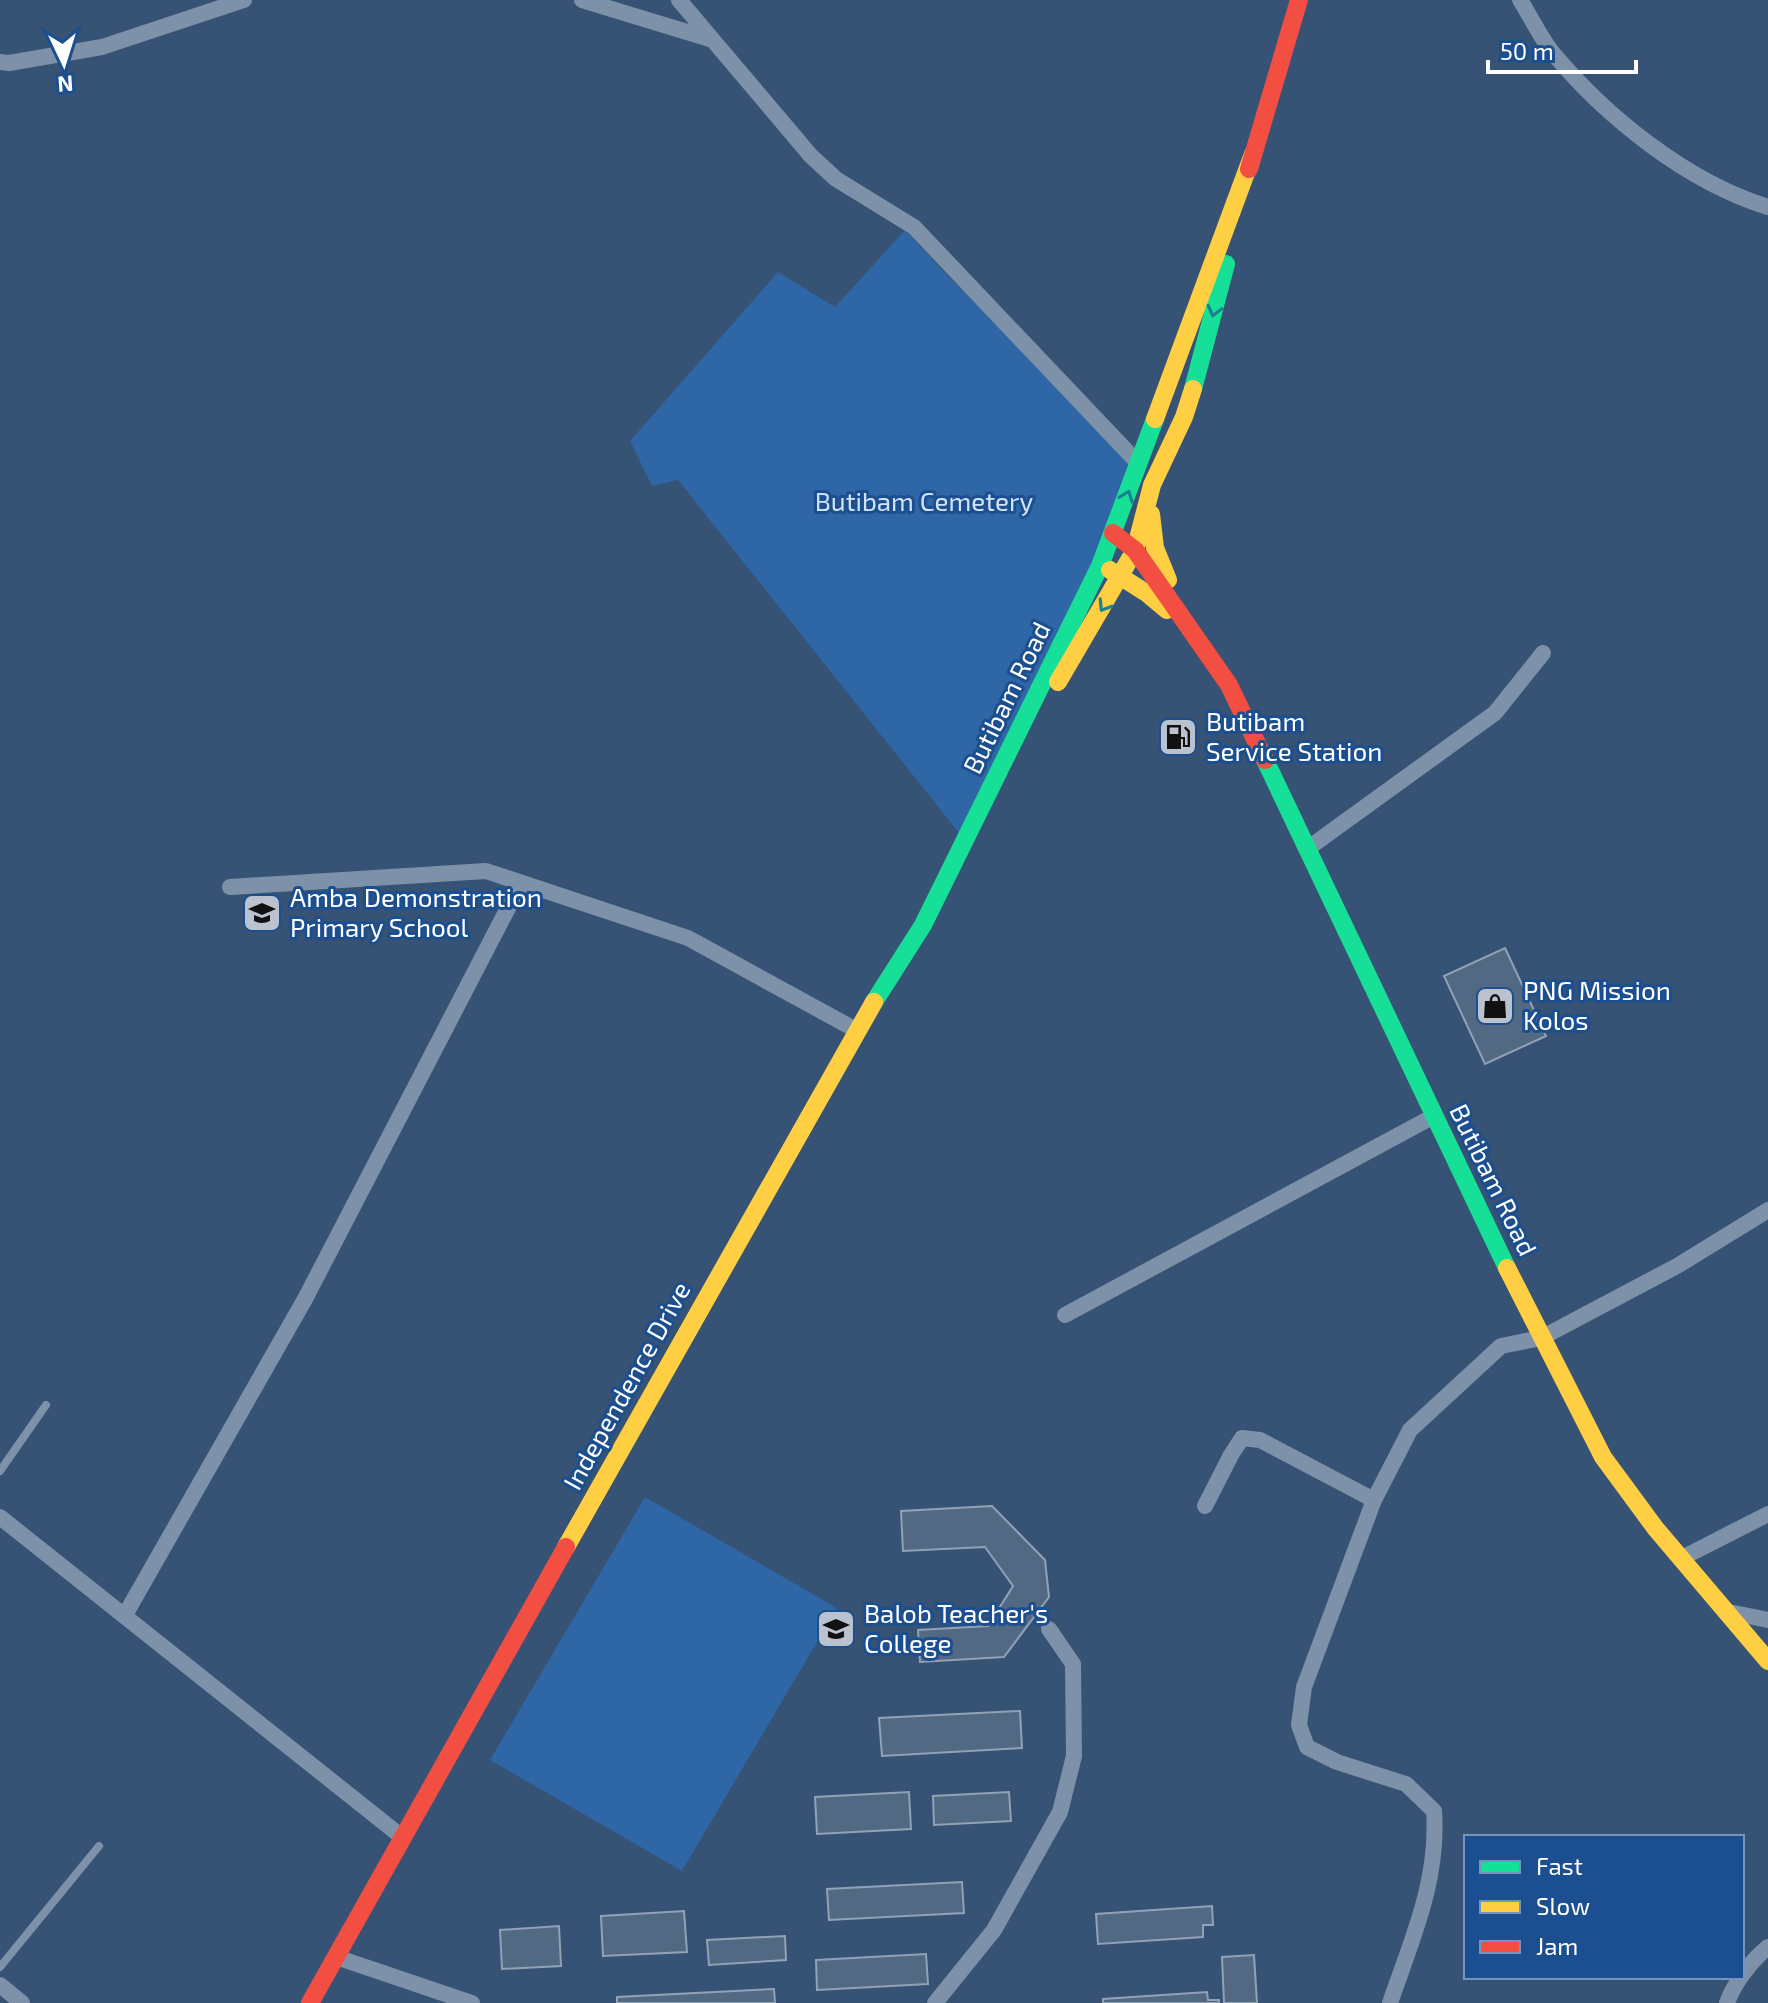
<svg xmlns="http://www.w3.org/2000/svg" width="1768" height="2003" font-family="'Exo 2',sans-serif">
	<style>
		.green { fill: #2f66a5 }
		.building { fill: #526984; stroke: #92a2b6; stroke-width: 2 }
		.lines { fill: none; stroke-linecap: round; stroke-linejoin: round }
		.lane { stroke: #7d92a8; stroke-width: 8 }
		.street { stroke: #7d92a8; stroke-width: 16 }
		.fast { stroke: #16e098; stroke-width: 18 }
		.slow { stroke: #ffcf43; stroke-width: 18 }
		.jam { stroke: #f24e42; stroke-width: 18 }
		.oneway { stroke: #198292 }
		.labels { text-anchor: middle; stroke-width: 6; stroke-linejoin: round; paint-order: stroke }
		.park-label { font-size: 26px; fill: #cfe3fa; stroke: #1b4f8f }
		.street-label { font-size: 26px; fill: #fff; stroke: #1b4f8f }
		.poi-label { font-size: 26px; fill: #fff; stroke: #1b4f8f; text-anchor: start }
	</style>
	<rect width="100%" height="100%" fill="#365274"/>
	<path class="green" d="M905,230l40,43 194,191 -172,379 -289,-363 -26,6 -22,-45 148,-169 57,35z
		M645,1497l192,111 -155,263 -192,-111z"/>
	<path class="building" d="M1505,948l41,88 -61,28 -41,-88z
		M992,1506l53,54 4,37 -45,60 -84,5 -2,-32 70,-4 25,-40 -28,-39 -82,4 -2,-40z
		M1020,1711l2,37 -140,8 -3,-38z
		M909,1792l2,37 -94,5 -2,-37z
		M1009,1792l2,29 -77,4 -1,-29z
		M962,1882l2,31 -135,7 -2,-31z
		M1212,1906l1,19h-10v12l-105,7 -2,-30z
		M684,1911l3,41 -84,4 -2,-40z
		M559,1926l2,40 -59,3 -2,-39z
		M785,1936l1,24 -77,5 -2,-25z
		M926,1954l2,30 -111,6 -1,-30z
		M1254,1955l3,48h-33l-2,-46z
		M774,1989l1,14h-158v-6z
		M1207,1992l1,8h11v3h-116v-4z"/>
	<g class="lines">
		<path class="lane" d="M0,1471l46,-66
			M0,1967l99,-121"/>
		<path class="street" d="M582,0l128,39
			M679,0l132,156 25,23 78,48 225,237
			M1520,0c11,17 20,37 32,52 54,65 135,130 216,155
			M0,62l9,1 93,-16 142,-47
			M1307,849l188,-136 48,-60
			M230,887l256,-16 202,67 168,92
			M1065,1315l369,-199
			M1205,1506l26,-51 11,-17 18,2 114,60
			M0,1517l402,320
			M1682,1558l86,-44
			M1729,1612l39,8
			M125,1615l180,-316 216,-416
			M336,1957l136,46
			M0,1985l22,18
			M935,2003l59,-73 66,-118 14,-56 -1,-92 -24,-35
			M1390,2003c22,-64 49,-123 44,-192l-28,-27 -69,-22 -30,-15 -8,-22 5,-38 70,-187 36,-70 91,-84 40,-8 136,-72 91,-56
			M1727,2003c7,-20 24,-42 41,-56"/>
		<path class="fast" d="M1193,389l33,-125
			M1265,760l242,508
			M874,1002l49,-77 177,-359 55,-147"/>
		<path class="slow" d="M1155,419l98,-265
			M1151,514l4,34 13,32
			M1110,570l38,24 19,16
			M1058,682l77,-132 17,-65 32,-68 9,-28
			M1507,1268l96,189 53,72 112,132
			M566,1547l308,-545"/>
		<path class="jam" d="M1249,169l50,-169
			M1113,533l22,17 94,135 36,75
			M310,2003l256,-456"/>
	</g>
	<defs><path id="oneway-chevron" d="M-2-3.5L2.5 0L-2 3.5" fill="none" stroke-width="1.6" stroke-linecap="round" stroke-linejoin="round" transform="scale(2)"/></defs>
	<g class="oneway">
		<use href="#oneway-chevron" transform="translate(1214 311) rotate(104)"/>
		<use href="#oneway-chevron" transform="translate(1127 496) rotate(-70)"/>
		<use href="#oneway-chevron" transform="translate(1104 606) rotate(122)"/>
	</g>
	<defs>
		<symbol id="fuel-square" viewBox="-11 -11 22 22"><rect x="-9" y="-9" width="18" height="18" rx="4" fill="#b9c2ce" stroke="#1b4f8f"/><path d="M-5.5-6h7V0h2V4h1.3V-2.5L3-4.5l.8-.8L6-3V5H2.5V1h-1V6h-7ZM-4.2-4.7v3.2H.2V-4.7Z" fill="#111"/></symbol>
		<symbol id="school-square" viewBox="-11 -11 22 22"><rect x="-9" y="-9" width="18" height="18" rx="4" fill="#b9c2ce" stroke="#1b4f8f"/><path d="M0-5L7-2L0 1L-7-2ZM-4 1L0 2.5L4 1V4Q0 6-4 4Z" fill="#111"/></symbol>
		<symbol id="shop-square" viewBox="-11 -11 22 22"><rect x="-9" y="-9" width="18" height="18" rx="4" fill="#b9c2ce" stroke="#1b4f8f"/><path d="M-5-2.5h2.3a2.7 3.5 0 0 1 5.4 0H5L5.5 6h-11ZM-1.5-2.5h3a1.5 2.3 0 0 0-3 0Z" fill="#111"/></symbol>
	</defs>
	<g fill-rule="evenodd">
		<use href="#fuel-square" x="1156" y="715" width="44" height="44"/>
		<use href="#school-square" x="240" y="891" width="44" height="44"/>
		<use href="#shop-square" x="1473" y="984" width="44" height="44"/>
		<use href="#school-square" x="814" y="1607" width="44" height="44"/>
	</g>
	<g class="labels">
		<g class="park-label">
			<text x="924" y="511">Butibam Cemetery</text>
		</g>
		<g class="street-label">
			<text transform="translate(1007 698) rotate(-64)" y="9">Butibam Road</text>
			<text transform="translate(1493 1180) rotate(64)" y="9">Butibam Road</text>
			<text transform="translate(627 1386) rotate(-61)" y="9">Independence Drive</text>
		</g>
		<g class="poi-label">
			<text x="1206" y="731">Butibam<tspan x="1206" dy="30">Service Station</tspan></text>
			<text x="290" y="907">Amba Demonstration<tspan x="290" dy="30">Primary School</tspan></text>
			<text x="1523" y="1000">PNG Mission<tspan x="1523" dy="30">Kolos</tspan></text>
			<text x="864" y="1623">Balob Teacher's<tspan x="864" dy="30">College</tspan></text>
		</g>
	</g>
	<rect x="1464" y="1835" width="280" height="144" fill="#1b4f8f" stroke="#7695bc" stroke-width="2"/>
	<rect x="1480" y="1861" width="40" height="12" fill="#16e098" stroke="#7695bc" stroke-width="2"/>
	<text x="1536" y="1875" font-size="24" fill="#ffffff">Fast</text>
	<rect x="1480" y="1901" width="40" height="12" fill="#ffcf43" stroke="#7695bc" stroke-width="2"/>
	<text x="1536" y="1915" font-size="24" fill="#ffffff">Slow</text>
	<rect x="1480" y="1941" width="40" height="12" fill="#f24e42" stroke="#7695bc" stroke-width="2"/>
	<text x="1536" y="1955" font-size="24" fill="#ffffff">Jam</text>
	<g transform="translate(64 64) rotate(176)" stroke="#1b4f8f" stroke-width="6" paint-order="stroke">
	<path d="M0-6L14 30L0 20L-14 30Z" fill="#ffffff"/>
	<text y="-12" font-size="22" font-weight="bold" text-anchor="middle" fill="#ffffff">N</text>
	</g>
	<path d="M1488 60v12h148v-12" fill="none" stroke="#ffffff" stroke-width="4"/>
	<text x="1500" y="60" font-size="24" fill="#ffffff" stroke="#1b4f8f" stroke-width="6" paint-order="stroke">50 m</text>
</svg>
